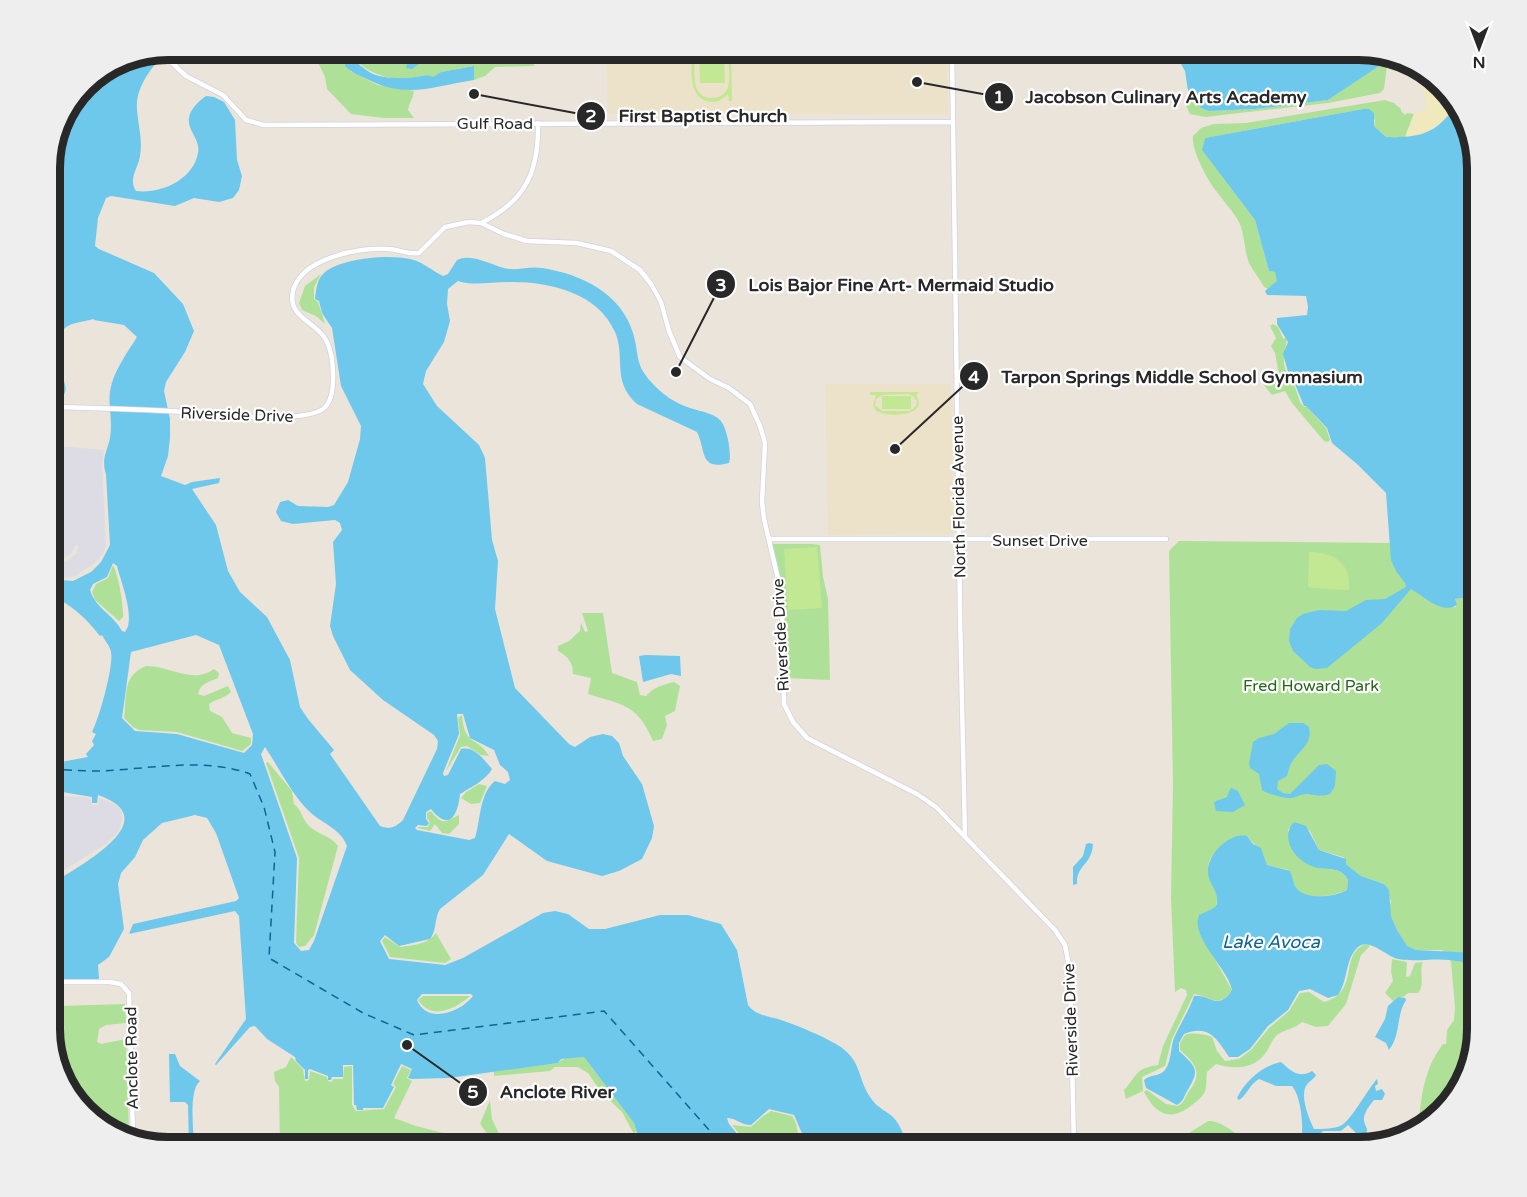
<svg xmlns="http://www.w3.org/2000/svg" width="1527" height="1197" font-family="'Varela Round',sans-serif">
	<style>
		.industrial { fill: #dddbe3 }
		.education { fill: #ece2c9 }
		.green { fill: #aee197 }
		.sand { fill: #f0e9bd }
		.pitch { fill: #c2e893; fill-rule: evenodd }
		.water { fill: #6ec8ec; fill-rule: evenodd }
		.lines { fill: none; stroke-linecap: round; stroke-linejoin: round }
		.ferry { stroke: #106495; stroke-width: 1.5; stroke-dasharray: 8 6; stroke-linecap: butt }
		.secondary-casing { stroke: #cfd2e1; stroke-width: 6 }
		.secondary { stroke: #fff; stroke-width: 4.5 }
		.labels { text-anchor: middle; stroke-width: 4.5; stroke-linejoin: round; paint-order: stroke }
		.street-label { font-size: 16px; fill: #282828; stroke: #fff }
		.park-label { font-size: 16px; fill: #28631b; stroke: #fff }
		.water-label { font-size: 18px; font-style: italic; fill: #106495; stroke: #fff }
		.rim { fill: none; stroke: #282828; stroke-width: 8 }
		.leader { fill: none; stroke: #282828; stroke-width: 2 }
		.callout-dot { fill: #282828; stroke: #fff; stroke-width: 2 }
		.mark-label { font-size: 18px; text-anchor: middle; font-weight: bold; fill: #fff }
		.callout-label { font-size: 18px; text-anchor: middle; font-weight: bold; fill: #282828; stroke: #fff; stroke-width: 4.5; stroke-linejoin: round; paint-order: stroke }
	</style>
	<rect width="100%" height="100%" fill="#ebe4da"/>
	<path class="industrial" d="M50,441l6,5 48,4 -2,16 4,78 -3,10 -7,8 -21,14 -16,3 -9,-2v-23l9,6 8,1 9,-7 3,-8 -3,-1 -6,10 -7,3 -10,-5 -3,-5z
		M50,795l40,3 2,7h6l1,-7 16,6 7,8v7l-3,12 -12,12 -57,36z"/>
	<path class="education" d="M606,50h341l1,64h-340z
		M825,384h126l3,150 -126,1z"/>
	<path class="green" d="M312,50h96l-2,18 21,-10 -2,-8h109v16l-39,1 -10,9 -11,4 -1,-14 -32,6 -8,6c-7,-4 -15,-1 -23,0 -19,2 -35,-2 -50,-14l-10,7 28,14 36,6c-1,8 -5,12 -6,19l6,8h-30l-33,-4 -24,-25 -2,-12z
		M1381,64l6,2 -3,23 -4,4 -52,10 -123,14 -15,-3 -6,-13 5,-4 8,6 4,5 8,3 46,-2 73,-9z
		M1385,100l9,3 7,6v2l4,4 2,-2 7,1 -9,23h-19l-12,-11 1,-6 -12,-11 -158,29 -2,13 52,69 14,51 6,1 3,9 -10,8 -4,-2c-4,-8 -11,-16 -15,-24 -5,-14 -4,-28 -10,-41 -6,-11 -15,-20 -22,-30 -9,-11 -26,-42 -24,-56l8,-8 13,-4 32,-1z
		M321,274l-7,13v12l4,3 7,22 -9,-8 -14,-6 -3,-7 6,-17z
		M1273,324l5,3 5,11 4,1c-2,14 -8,27 5,39l8,24 4,5 2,-1 20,22 4,12 -2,2 -4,-1 -32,-38 -7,-12 -13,4 -9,-11 17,-4 -5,-27 -4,-7 5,-8 -6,-12z
		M1179,541l213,2c-4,30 33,67 64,64l-1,-8 22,-3v434l-29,77 -30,23c3,-31 5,-60 25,-86h3l1,-14 7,-10 1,-13 -4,-45 -9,-12h-26l-10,-4 -9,-16 -6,-14 -2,-7 2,-8 -7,-17 -23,-8 -15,-12v-4l-3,-3 -24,-7 -9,-19 -14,-9 -5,3 -3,5 13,30c5,2 10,5 15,7 12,4 24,-1 32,13l-1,10c-11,6 -43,11 -52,-2 -3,-5 -3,-12 -7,-18l-21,-5 -10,-18 -10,-11c-17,7 -46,16 -37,40 2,8 8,15 8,22 0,8 -14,26 -19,33l33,59c-12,20 -25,5 -38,4l-22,45 -7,27 -23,11 1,14 -17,8 -2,-9c15,-16 10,-21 34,-25l5,-19 24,-51 -1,-5 -5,-2 -6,4 -4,-95 2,-112 -4,-234z
		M772,544h40l8,1 3,32 5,22 2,81 -45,-2 -3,-94z
		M113,565c5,9 11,41 10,52l-4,4 -24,-21 -3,-8 4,-8 12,-6z
		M582,613h21l9,60 25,9 3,13 6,1c8,-9 16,-11 28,-14l6,4 -5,25 -10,5 2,9 -5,14 -9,2c-16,-37 -30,-36 -65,-47l3,-16 -18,-4c0,-11 -5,-18 -15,-23v-5l11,-5 11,-10 1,-8 4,9 3,-1z
		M146,666c23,-1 46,19 68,3l5,4 -1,5c-9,4 -18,5 -20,16l6,2 24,-10 3,6c-6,6 -15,7 -22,12l1,7 12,6 10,16 19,5v6l-9,7 -65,-19 -38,-2 -6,-3 -9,-9c3,-23 -2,-42 22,-52z
		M462,715c2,31 15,21 27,41l-8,-1 -14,-9 -6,1 -15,24 14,-36 -2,-17z
		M268,762l24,29 2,13c8,6 8,16 16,23 10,8 21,9 28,19l-24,89 -9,11 -6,1 -3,-4 3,-85 -33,-95z
		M479,784l8,2 -7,17 -9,1 -10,-6 5,-6z
		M431,811c12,16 15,10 28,4v9l-10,10 -7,-1 -7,-9 -5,7 -12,-3v-1h10l2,-5 -3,-4v-5z
		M436,933l15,26 -6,4 -55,-6 -8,-16 3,-4 15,10c13,-2 27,-2 36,-14z
		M1366,944l4,2 -9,9 -15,49 -18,22 -12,1 -14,-5c-7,7 -17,7 -25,13 -6,6 -8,14 -13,20 -12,15 -32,14 -48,9l-9,8c-1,6 0,13 -2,19 -2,6 -8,10 -13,14 -21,17 -36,10 -48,-13l3,-2 19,14 12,2c7,-4 7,-9 11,-15 14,-18 7,-27 -9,-41v-7l5,-8c7,-3 19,-1 27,2l5,14 8,10 14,-2 12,-9 18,-22 20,-17 11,-18 9,-1 15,10c37,-10 14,-48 42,-58z
		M1392,959l15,3 -1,15 4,-1 5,-13 8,-1c-5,10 3,21 -5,31h-10l-5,4h-5l-5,4 -8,-8 8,-12 -2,-10z
		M50,986h8l1,20 66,-2 1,19 -20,2 -7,4 -2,13 4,2 25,-5 3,94 -39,-15 -28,-37 -12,-44z
		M423,996h47c-15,13 -38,25 -52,4z
		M291,1057l12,12 2,12 4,-1 1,-9 17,6 1,4 4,1 1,-3h10l1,-12 8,-1v39l4,6 28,-2 12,-22 -3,-3 9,-18 9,4 -4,8 5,3 -18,37 22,8 31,8 3,2 -4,11h-166l-1,-60 -4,-6 -1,-9 12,-5z
		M584,1057l50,66 2,8 -2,3 -12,-22 -21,-20 -13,-19 -10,-6h-23l-5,4 -56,5v-5l64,-8c6,-7 18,-5 26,-6z
		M490,1100l2,19 11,23 -2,5h-9l2,-4 -14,-19z
		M771,1111l21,5c8,10 3,22 12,31h-54l-18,-22 19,2 11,-10z
		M1208,1121c10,-1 22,8 30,14l-5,1 21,11h-85l-3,-6 23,-8z
		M453,1138h17l18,9h-38z"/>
	<path class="sand" d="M1420,72l17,7 19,25 -8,12 -23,18 -20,3 9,-23 13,-5z"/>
	<path class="pitch" d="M692,50h3c0,11 -2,26 1,37 5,15 27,15 32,0 3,-11 0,-26 -1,-37h4l1,51h-3l-1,-7c-6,6 -13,10 -21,7 -20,-5 -15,-36 -15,-51z
		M699,50h25l1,33h-25z
		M870,392h48v2l-2,1c14,22 -28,22 -37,17 -5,-2 -4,-4 -6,-7l3,-10h-6zM908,394l5,2 4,5 -1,5 -6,5h-28l-7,-6 1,-6 6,-4z
		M882,396h29v13h-29z
		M817,547l5,61 -34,2 -4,-61z
		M1309,552c24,0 43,11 40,38l-38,-2 -3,-2z"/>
	<path class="water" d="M168,50c-15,16 -33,36 -31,60 1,15 6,30 3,46 -2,13 -12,22 -4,35 25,3 57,-11 62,-38 3,-13 -11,-23 -9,-35 1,-9 10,-17 17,-22l8,1 10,5 11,18 2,40 5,16 -3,14 -6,8 -14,4 -25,-4 -19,8 -64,-10 -5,2 -8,20 -3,28 4,3 55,24 29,31 11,27 -9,21 -19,30 -2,9 6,28v19l-2,18 -7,20 24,9 7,-3 28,-4 -1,5 -27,6 24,36 12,46 12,21 27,25 23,43 10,47 8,12 26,31 -4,4 50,72c10,4 16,1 23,-6l34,-71 1,-8 -4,-6 -51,-35 -33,-30 -17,-34 -3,-10 6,-42 -3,-42 9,-12 -2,-7 -5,-3 -42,4 -12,-3 -5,-9 4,-10 8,-2 10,6 30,1 6,-2 14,-23 12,-43 1,-13 -20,-40 -9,-58 -10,-15 -3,-12 -4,-2c1,-9 2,-20 9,-26 16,-15 65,-19 86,-14 13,3 21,11 33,17l5,-2 9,-14c16,-8 36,7 53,9 10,1 21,-3 32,-1 39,6 79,25 91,65 7,24 1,30 19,50 11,12 23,20 38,25 9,3 23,5 30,12 7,7 12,34 9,43 -30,8 -23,-13 -32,-31l-60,-28c-26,-23 -11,-47 -22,-72 -17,-40 -68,-51 -107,-50 -16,0 -36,4 -50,-1l-10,8 -1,15 3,17 -6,21 -18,29 -3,13 14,22 42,39 6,13 7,82 6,21 -3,48 20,79 54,56 6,3 15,-10 13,-3 9,2 7,7 4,13 19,28 12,42 -2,12 -10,21 -23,12 -17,5 -55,-15 -38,-27 -26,41 -43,34c-6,10 -3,21 -10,30l-31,7 -14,-11 -5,6 9,18 56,6 18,-7 80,-45 12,-2 13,3 21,15h16l55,-14h28l33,9 16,26 11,55c8,11 21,11 33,15 18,6 39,15 55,24 28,16 20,36 37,57 5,7 15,11 21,17 7,8 11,21 15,29h-101l-14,-32 -25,-6 -18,16c-10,0 -15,-7 -24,-7l2,6 19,23h-107l-7,-24 -50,-66 -23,2 -3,4 -109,15 -37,1 -4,-1 4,-9 -11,-5 -10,21 3,2 -11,21h-20v2h-6l-1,-5h-2l-1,-40h-10v12h-11l-1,3h-3v-4l-18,-7 -2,1v9h-3v-9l-9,-9 -1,-4 -28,-18 -12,-13 -5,1 -34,38 -1,-1 31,-45 -7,-103 -4,-5 -106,23 4,-10 103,-23 3,-3 -23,-65 -9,-15 -12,-3 -33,8 -19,17 -8,17 -14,16 -3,11 6,45 -15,28 -11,8 1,14 -49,1v-95c25,-17 120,-65 48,-90l-1,8h-5v-6l-42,-7v-30l11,2 27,-5 -2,-3 8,-9 -2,-4 4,-7 -4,-2c7,-13 22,-66 19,-80 -1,-6 -6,-11 -9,-17l-2,1c-14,-18 -29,-32 -50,-41v-16l23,2 18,-9 10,-10 9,-17 -4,-71c-5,-15 1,-22 4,-36 3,-17 -2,-32 0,-47 3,-19 17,-38 27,-54l-13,-12 -30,-5v-1c-31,7 -35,4 -32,38 0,7 0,16 2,24 2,7 3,10 -2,17h-12v-90l8,-9 3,-18 -11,-19v-102l12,-45 28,-36 33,-21zM113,563l4,3c4,16 19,52 8,66l-3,-1c-10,-18 -26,-22 -32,-41l3,-6 14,-7zM196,635l23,10 34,89 -1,11 -8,8 -67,-19 -42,-3 -13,-13 9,-66zM457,714h6l7,24 24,12 6,15 8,7 2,8 -5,4 -10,-3c-16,13 -14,38 -20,57l-6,2 -52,-10 -2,-2 3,-3 9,1 2,-3 -3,-4v-7l5,-3c19,24 27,5 29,-15 11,-7 25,-13 32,-25 -8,-9 -17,-23 -31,-20l-13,26 -4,1 -1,-3 16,-39zM265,747c13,19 28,50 45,65 13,12 31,17 37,34l-33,95 -5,9 -8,1 -7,-8 3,-85 -36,-104zM422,994h49l2,2c-12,16 -46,29 -56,4z
		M408,50h17l2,8 -15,11 -6,-1z
		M1173,50h187l28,10 -60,40 -73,9 -46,2 -8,-3 -4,-5 -8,-6 -4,-26z
		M350,60c9,3 14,9 21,13 10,5 23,5 34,5 10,1 20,-5 28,-1l8,-5 33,-6v14c-39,6 -67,19 -105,0 -9,-4 -17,-7 -24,-14v-3z
		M1456,104l9,12 12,52v428l-22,3 2,6c-15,10 -34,-9 -46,-16l-29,34 -55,45 -12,1 -5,-2 -17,-16 -4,-10 1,-12 7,-11 6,-4 16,-4 27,1 20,-11 19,-1 21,-12 -1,-4 -9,-12 -5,-11 -5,-67 -29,-29 -25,-21 -5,-15 -21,-22h-2l-12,-29 -3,-2 -6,-21 5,-12 -11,-18v-6l30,-3 1,-8 -2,-11 -39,-1 -2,-4 12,-10 -2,-9 -6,-1 -14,-51 -53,-70 3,-12 5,-1 153,-28h6l5,4v13l12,11c33,1 52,-3 70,-33z
		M646,655l34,1 1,20 -10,-2 -28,8 -4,-26z
		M1289,723h14l6,4c4,17 -9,22 -17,35 -3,4 -3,9 -5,14l-9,5 -1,8 6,4 7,1 29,-29 8,-1 9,7 -1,15 -5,8c-8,3 -15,1 -23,0 -8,0 -12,5 -19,4 -5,0 -23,-5 -26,-8l-3,-16 -9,-6 -1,-5 4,-21 6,-4 15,-4z
		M1232,788l6,3 7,14 -12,7 -17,-1 -2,-8 2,-2 11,-4 3,-8z
		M1295,822l11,4 13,24 27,9v5l15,12 23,8 5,6 2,26 6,14 10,16 9,4 61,3v11c-9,-1 -18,-3 -27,-4 -17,-2 -35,2 -52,-1 -13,-3 -30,-23 -41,-11 -12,12 -9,33 -19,47l-10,3 -18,-9 -11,2 -11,19 -20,16 -18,23 -12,8h-9c-12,-18 -20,-33 -45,-23l-5,9v8c20,18 20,20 7,42 -3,6 -3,8 -9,12l-31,-17 -2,-8c6,-6 15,-3 21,-10 7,-10 5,-21 9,-32 6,-14 15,-27 20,-42 13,-3 25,16 38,-6 -4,-22 -42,-52 -33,-75l15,-7 3,-4c2,-14 -9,-20 -9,-32 -1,-18 22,-40 39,-36l6,8 8,4 6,17 23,6c3,6 3,14 7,18 9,11 39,8 50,1l1,-10c-7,-13 -18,-10 -30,-12 -19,-4 -37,-24 -27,-43z
		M1089,843l4,1c-1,21 -17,21 -16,40l-4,1v-18l10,-11 3,-12z
		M1398,997l7,1 1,2c-10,15 -5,35 -17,50l-3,-7 -11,-6 10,-18 3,-13z
		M169,1054h6l5,12 20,15c-12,10 -6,51 -6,66h-5l-1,-42 -3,-3h-15z
		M1281,1062c10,9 18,17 31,9l4,4c-2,4 -7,6 -10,11 -6,11 3,33 8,43 6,0 23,0 28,-4 9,-5 26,-36 35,-46l1,5 -3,2 1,5 6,-2 3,5 -3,6h-8c-5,6 -13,16 -9,24 3,9 3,1 1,10l-3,2 -6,-2 -9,-9 -7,6h-18l-6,6 -3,10h-60l-9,-6 -13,-2 1,-3 8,-2 11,2 6,6 7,3 30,-1 5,-2c5,-12 1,-46 -8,-56h-16l-17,-7c-10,6 -12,16 -20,21l-2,-2c9,-18 25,-32 44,-36z"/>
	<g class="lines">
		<path class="ferry" d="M50,769c17,1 34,2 51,2 48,-2 103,-14 149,3l14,33 11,45 -6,106 94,55 51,22 190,-24 120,136"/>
		<defs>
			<path id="secondary" d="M176,50l-8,9 18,17 37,19 23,25 18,5 689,-3
				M952,50l8,565 5,221
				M481,223c45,-22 58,-52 57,-100
				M50,405l5,2c38,1 76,2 114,4 31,2 131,14 154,-2 15,-11 11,-54 3,-69 -10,-19 -39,-22 -33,-49 8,-33 67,-44 95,-42 10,0 20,6 31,4l26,-26 24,-5 12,1 23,11 23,7 50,2 34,8 29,19 11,14 10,18 8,29 11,26 30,22 19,9 21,16 10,22 5,17 -3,59 2,17 15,64 3,36 2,85 9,18 14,16 110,56 19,13 119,123 10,15 5,26 4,176
				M769,539h397
				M50,982h60l11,2 8,9 4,142"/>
		</defs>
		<use href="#secondary" class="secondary-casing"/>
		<use href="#secondary" class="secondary"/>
	</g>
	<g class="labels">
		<g class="street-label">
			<text x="495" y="129">Gulf Road</text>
			<text transform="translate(237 414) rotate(2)" y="6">Riverside Drive</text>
			<text transform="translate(958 497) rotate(-91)" y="6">North Florida Avenue</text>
			<text x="1040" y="546">Sunset Drive</text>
			<text transform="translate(780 635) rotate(-93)" y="6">Riverside Drive</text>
			<text transform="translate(1070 1020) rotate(-92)" y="6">Riverside Drive</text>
			<text transform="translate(131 1058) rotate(-91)" y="6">Anclote Road</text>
		</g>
		<g class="park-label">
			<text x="1311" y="691">Fred Howard Park</text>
		</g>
		<g class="water-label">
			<text x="1271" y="948">Lake Avoca</text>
		</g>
	</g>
	<path d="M0 0H1527V1197H0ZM168 60H1359A108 108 0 0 1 1467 168V1029A108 108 0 0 1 1359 1137H168A108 108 0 0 1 60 1029V168A108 108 0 0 1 168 60Z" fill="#eee" fill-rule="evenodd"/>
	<path class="rim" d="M168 60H1359A108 108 0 0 1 1467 168V1029A108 108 0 0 1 1359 1137H168A108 108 0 0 1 60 1029V168A108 108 0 0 1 168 60Z"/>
	<path class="leader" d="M917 82L999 97M474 94L591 116M676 372L721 284M895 449L974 376M407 1045L473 1092"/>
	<g class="callout-dot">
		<circle cx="917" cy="82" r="6"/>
		<circle cx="474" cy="94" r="6"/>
		<circle cx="676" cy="372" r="6"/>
		<circle cx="895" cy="449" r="6"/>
		<circle cx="407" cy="1045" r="6"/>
		<circle cx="999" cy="97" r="15"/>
		<circle cx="591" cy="116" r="15"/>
		<circle cx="721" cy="284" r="15"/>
		<circle cx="974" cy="376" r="15"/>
		<circle cx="473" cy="1092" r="15"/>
	</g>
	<g class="mark-label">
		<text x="999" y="103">1</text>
		<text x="591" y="122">2</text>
		<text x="721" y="291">3</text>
		<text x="974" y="383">4</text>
		<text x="473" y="1098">5</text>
	</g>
	<g class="callout-label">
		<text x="1166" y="103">Jacobson Culinary Arts Academy</text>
		<text x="703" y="122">First Baptist Church</text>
		<text x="901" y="291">Lois Bajor Fine Art- Mermaid Studio</text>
		<text x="1182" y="383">Tarpon Springs Middle School Gymnasium</text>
		<text x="557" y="1098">Anclote River</text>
	</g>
	<g transform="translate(1479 48) rotate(180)" stroke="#ffffff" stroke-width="4.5" paint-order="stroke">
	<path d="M0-4.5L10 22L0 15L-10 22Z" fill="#282828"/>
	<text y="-9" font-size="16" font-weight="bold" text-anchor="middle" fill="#282828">N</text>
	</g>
</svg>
